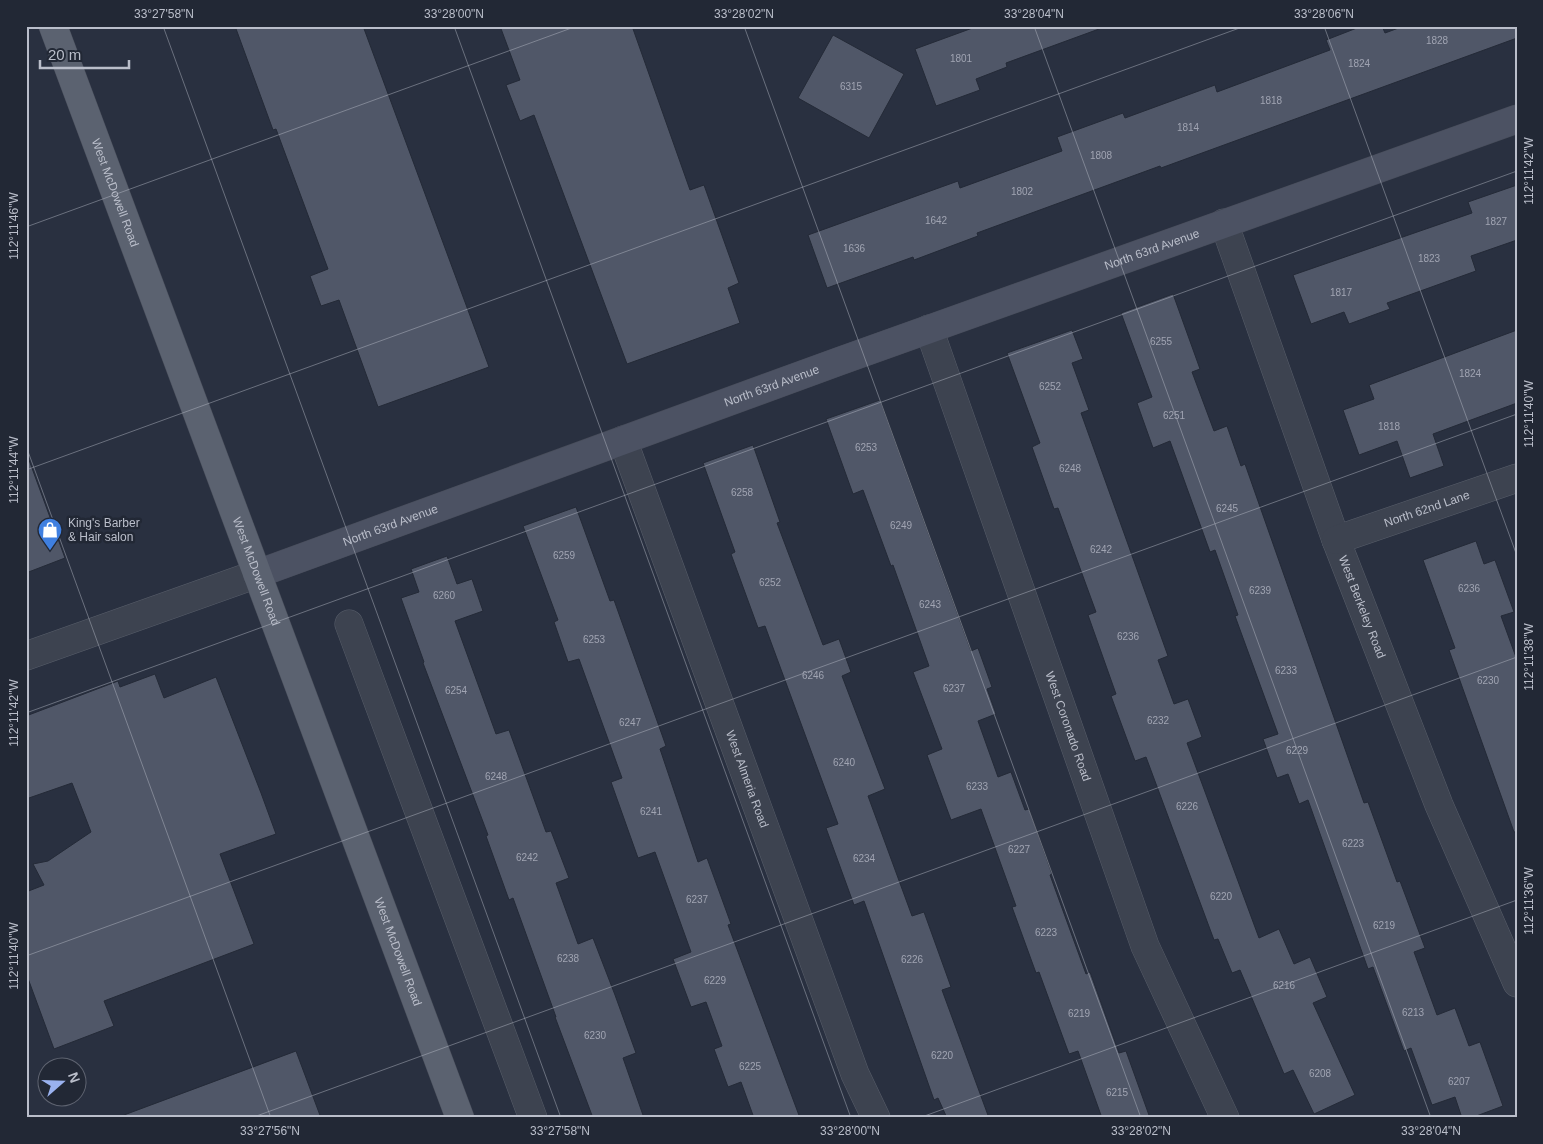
<svg xmlns="http://www.w3.org/2000/svg" width="1543" height="1144" font-family="Arial,sans-serif">
	<style>
		.building { fill: #505768; stroke: #242a37 }
		.lines { fill: none; stroke-linecap: round; stroke-linejoin: round }
		.street-casing { stroke: #585e6a; stroke-width: 29 }
		.secondary-casing { stroke: #474c59; stroke-width: 29 }
		.primary-casing { stroke: #474c59; stroke-width: 29 }
		.street { stroke: #3d4350; stroke-width: 28 }
		.secondary { stroke: #4c5263; stroke-width: 28 }
		.primary { stroke: #5b6270; stroke-width: 28 }
		.ticks { fill: none; stroke: #babeca; stroke-width: 1; stroke-opacity: 0.45 }
		.labels { text-anchor: middle; stroke-width: 5; stroke-linejoin: round; paint-order: stroke }
		.number-label { font-size: 10px; fill: #a0a4b2 }
		.street-label { font-size: 12px; fill: #babeca; stroke: #222835 }
		.poi-label { font-size: 12px; fill: #babeca; stroke: #222835; text-anchor: start }
		.neatline { fill: none; stroke: #babeca; stroke-width: 2 }
		.ticks-label { font-size: 12px; text-anchor: middle; fill: #babeca }
	</style>
	<rect width="100%" height="100%" fill="#293040"/>
	<path class="building" d="M235,26h128l126,341 -111,40 -39,-107 -18,6 -11,-30 18,-7 -52,-140 -3,1z
		M500,26h132l58,164 14,-5 35,98 -11,5 12,35 -113,41 -93,-249 -14,6 -14,-36 14,-5z
		M978,26h120l1,3 -93,34 1,4 -31,12 4,11 -44,16 -21,-57z
		M1362,26h20l3,7 19,-7h113v12l-356,130 -1,-2 -183,67 1,3 -64,24 -1,-3 -86,31 -19,-53 150,-54 2,7 102,-37 -5,-14 66,-24 2,5 90,-33 2,7 113,-42 -4,-10z
		M833,35l71,39 -35,64 -71,-40z
		M1517,185v55l-46,16 5,15 -89,32 3,6 -41,15 -5,-12 -33,12 -18,-49 179,-62 -4,-11z
		M1173,294l27,75 -8,3 22,59 13,-5 14,40 4,-2 119,339 4,-1 29,80 3,-1 25,67 -11,4 23,63 18,-7 14,38 11,-4 23,64 -32,12h-9l-7,-21 -23,8 -21,-57 -7,3 -31,-84 -5,2 -60,-169 -9,4 -11,-30 -11,4 -14,-39 15,-5 -43,-118 3,-1 -23,-65 -5,2 -40,-111 -17,7 -16,-45 15,-6 -31,-84z
		M1072,330l11,29 -11,4 17,47 -8,3 87,243 -10,4 16,44 14,-5 14,38 -15,6 72,195 20,-9 15,35 16,-7 17,40 -14,6 42,92 -41,19 -21,-44 -9,4 -44,-104 -8,3 -14,-34 -4,1 -68,-183 -11,4 -24,-65 5,-2 -28,-79 8,-3 -38,-104 -4,1 -22,-62 8,-4 -33,-90z
		M1517,330v73l-84,31 11,32 -34,12 -13,-37 -38,14 -16,-45 31,-11 -5,-14z
		M880,400l91,251 7,-3 14,39 -5,2 9,25 -18,7 20,56 13,-5 14,38 4,-1 23,65 -2,1 36,99 4,-2 29,81 7,-2 24,67h-48l-24,-67 -9,3 -30,-82 -3,1 -24,-66 4,-1 -35,-97 -30,11 -24,-65 15,-6 -29,-77 16,-6 -36,-101 -2,1 -28,-76 -10,4 -27,-75z
		M753,445l27,77 -3,1 46,122 16,-6 12,33 -9,4 43,113 -17,7 44,120 12,-4 27,75 -9,3 47,128h-42l-9,-20 -4,2 -70,-199 -10,4 -28,-77 12,-4 -73,-198 -7,2 -27,-74 4,-2 -32,-89z
		M29,460l36,98 -39,15v-112z
		M576,507l34,94 4,-1 52,146 -6,3 38,113 9,-4 24,66 -3,1 72,193h-46l-13,-36 -13,5 -14,-38 8,-3 -16,-44 -15,5 -18,-48 18,-7 -36,-100 -17,6 -27,-76 11,-4 -43,-119 -11,3 -14,-40 4,-2 -35,-94z
		M1476,541l8,23 11,-4 19,52 -13,4 16,44v172h-3l-65,-182 6,-2 -32,-88z
		M447,556l10,28 15,-5 11,32 -28,10 41,113 13,-4 37,102 5,-1 18,47 -13,5 22,61 15,-6 22,57 21,58 -13,5 21,60h-51l-38,-101h1l-43,-119 -4,2 -23,-64 2,-1 -65,-172 1,-1 -23,-64 18,-6 -8,-23z
		M155,674l9,24 52,-21 45,116 15,41 -56,20 34,90 -150,57 10,25 -60,23 -28,-76v-81l18,-7 -11,-21 15,-3 43,-29 -19,-49 -46,16v-83l92,-35 2,6z
		M296,1051l25,67h-196l-1,-3z"/>
	<g class="lines">
		<defs>
			<g id="street">
				<path id="s1" d="M1224,223l112,317 103,265 78,178"/>
				<path id="s2" d="M929,329l216,617 80,172"/>
				<path id="s3" d="M623,440l232,634 21,44"/>
				<path id="s4" d="M1336,540l181,-62"/>
				<path d="M349,624l184,494"/>
				<path d="M26,656l231,-82"/>
			</g>
			<g id="secondary">
				<path id="s5" d="M257,574l583,-213 677,-242"/>
			</g>
			<g id="primary">
				<path id="s6" d="M53,26l407,1092"/>
			</g>
		</defs>
		<use href="#street" class="street-casing"/>
		<use href="#secondary" class="secondary-casing"/>
		<use href="#primary" class="primary-casing"/>
		<use href="#street" class="street"/>
		<use href="#secondary" class="secondary"/>
		<use href="#primary" class="primary"/>
	</g>
	<path class="ticks" d="M163,26l398,1092M454,26l397,1092M744,26l397,1092M1034,26l397,1092M1324,26l193,530M26,227l551,-201M26,446l245,672M26,470l1219,-444M26,713l1491,-542M26,956l1491,-542M251,1118l1266,-461M919,1118l598,-218"/>
	<defs>
		<symbol id="shop-pin" viewBox="-11 -11 22 30"><path d="M0 17L-7.5 6A9.5 9.5 0 1 1 7.5 6Z" fill="#3f7fe0" stroke="#222835"/><path d="M-5-2.5h2.3a2.7 3.5 0 0 1 5.4 0H5L5.5 6h-11ZM-1.5-2.5h3a1.5 2.3 0 0 0-3 0Z" fill="#fff"/></symbol>
	</defs>
	<g fill-rule="evenodd">
		<use href="#shop-pin" x="36" y="516" width="28" height="38"/>
	</g>
	<g class="labels">
		<g class="number-label">
			<text x="1437" y="44">1828</text>
			<text x="961" y="62">1801</text>
			<text x="1359" y="67">1824</text>
			<text x="851" y="90">6315</text>
			<text x="1271" y="104">1818</text>
			<text x="1188" y="131">1814</text>
			<text x="1101" y="159">1808</text>
			<text x="1022" y="195">1802</text>
			<text x="936" y="224">1642</text>
			<text x="1496" y="225">1827</text>
			<text x="854" y="252">1636</text>
			<text x="1429" y="262">1823</text>
			<text x="1341" y="296">1817</text>
			<text x="1161" y="345">6255</text>
			<text x="1470" y="377">1824</text>
			<text x="1050" y="390">6252</text>
			<text x="1174" y="419">6251</text>
			<text x="1389" y="430">1818</text>
			<text x="866" y="451">6253</text>
			<text x="1070" y="472">6248</text>
			<text x="742" y="496">6258</text>
			<text x="1227" y="512">6245</text>
			<text x="901" y="529">6249</text>
			<text x="1101" y="553">6242</text>
			<text x="564" y="559">6259</text>
			<text x="770" y="586">6252</text>
			<text x="1469" y="592">6236</text>
			<text x="1260" y="594">6239</text>
			<text x="444" y="599">6260</text>
			<text x="930" y="608">6243</text>
			<text x="1128" y="640">6236</text>
			<text x="594" y="643">6253</text>
			<text x="1286" y="674">6233</text>
			<text x="813" y="679">6246</text>
			<text x="1488" y="684">6230</text>
			<text x="954" y="692">6237</text>
			<text x="456" y="694">6254</text>
			<text x="1158" y="724">6232</text>
			<text x="630" y="726">6247</text>
			<text x="1297" y="754">6229</text>
			<text x="844" y="766">6240</text>
			<text x="496" y="780">6248</text>
			<text x="977" y="790">6233</text>
			<text x="1187" y="810">6226</text>
			<text x="651" y="815">6241</text>
			<text x="1353" y="847">6223</text>
			<text x="1019" y="853">6227</text>
			<text x="527" y="861">6242</text>
			<text x="864" y="862">6234</text>
			<text x="1221" y="900">6220</text>
			<text x="697" y="903">6237</text>
			<text x="1384" y="929">6219</text>
			<text x="1046" y="936">6223</text>
			<text x="568" y="962">6238</text>
			<text x="912" y="963">6226</text>
			<text x="715" y="984">6229</text>
			<text x="1284" y="989">6216</text>
			<text x="1413" y="1016">6213</text>
			<text x="1079" y="1017">6219</text>
			<text x="595" y="1039">6230</text>
			<text x="942" y="1059">6220</text>
			<text x="750" y="1070">6225</text>
			<text x="1320" y="1077">6208</text>
			<text x="1459" y="1085">6207</text>
			<text x="1117" y="1096">6215</text>
		</g>
		<g class="street-label">
			<text dy="4" stroke="none"><textPath href="#s6" startOffset="178">West McDowell Road</textPath></text>
			<text dy="4" stroke="none"><textPath href="#s5" startOffset="952">North 63rd Avenue</textPath></text>
			<text dy="4" stroke="none"><textPath href="#s5" startOffset="548">North 63rd Avenue</textPath></text>
			<text dy="4" stroke="none"><textPath href="#s4" startOffset="96">North 62nd Lane</textPath></text>
			<text dy="4" stroke="none"><textPath href="#s5" startOffset="142">North 63rd Avenue</textPath></text>
			<text dy="4" stroke="none"><textPath href="#s6" startOffset="582">West McDowell Road</textPath></text>
			<text dy="4" stroke="none"><textPath href="#s1" startOffset="408">West Berkeley Road</textPath></text>
			<text dy="4" stroke="none"><textPath href="#s2" startOffset="421">West Coronado Road</textPath></text>
			<text dy="4" stroke="none"><textPath href="#s3" startOffset="361">West Almeria Road</textPath></text>
			<text dy="4" stroke="none"><textPath href="#s6" startOffset="988">West McDowell Road</textPath></text>
		</g>
		<g class="poi-label">
			<text x="68" y="527">King's Barber<tspan x="68" dy="14">&amp; Hair salon</tspan></text>
		</g>
	</g>
	<rect width="1543" height="1144" fill="none" stroke="#222835" stroke-width="55"/>
	<g transform="translate(62 1082) rotate(70)"><circle r="24" fill="#222835" stroke="#5f6471"/>
	<path d="M0-4L9 19L0 12L-9 19Z" fill="#9ab2ef"/>
	<text y="-8" font-size="14" font-weight="bold" text-anchor="middle" fill="#babeca">N</text>
	</g>
	<path d="M40 60v8h89v-8" fill="none" stroke="#babeca" stroke-width="2.5"/>
	<text x="48" y="60" font-size="15" fill="#babeca" stroke="#222835" stroke-width="4" paint-order="stroke">20 m</text>
	<rect x="28" y="28" width="1488" height="1088" class="neatline"/>
	<g class="ticks-label">
		<text x="164" y="18">33°27'58"N</text>
		<text x="454" y="18">33°28'00"N</text>
		<text x="744" y="18">33°28'02"N</text>
		<text x="1034" y="18">33°28'04"N</text>
		<text x="1324" y="18">33°28'06"N</text>
		<text transform="translate(1529 171) rotate(-90)" y="4">112°11'42"W</text>
		<text transform="translate(14 226) rotate(-90)" y="4">112°11'46"W</text>
		<text transform="translate(1529 414) rotate(-90)" y="4">112°11'40"W</text>
		<text transform="translate(14 470) rotate(-90)" y="4">112°11'44"W</text>
		<text transform="translate(1529 657) rotate(-90)" y="4">112°11'38"W</text>
		<text transform="translate(14 713) rotate(-90)" y="4">112°11'42"W</text>
		<text transform="translate(1529 901) rotate(-90)" y="4">112°11'36"W</text>
		<text transform="translate(14 956) rotate(-90)" y="4">112°11'40"W</text>
		<text x="270" y="1135">33°27'56"N</text>
		<text x="560" y="1135">33°27'58"N</text>
		<text x="850" y="1135">33°28'00"N</text>
		<text x="1141" y="1135">33°28'02"N</text>
		<text x="1431" y="1135">33°28'04"N</text>
	</g>
</svg>
